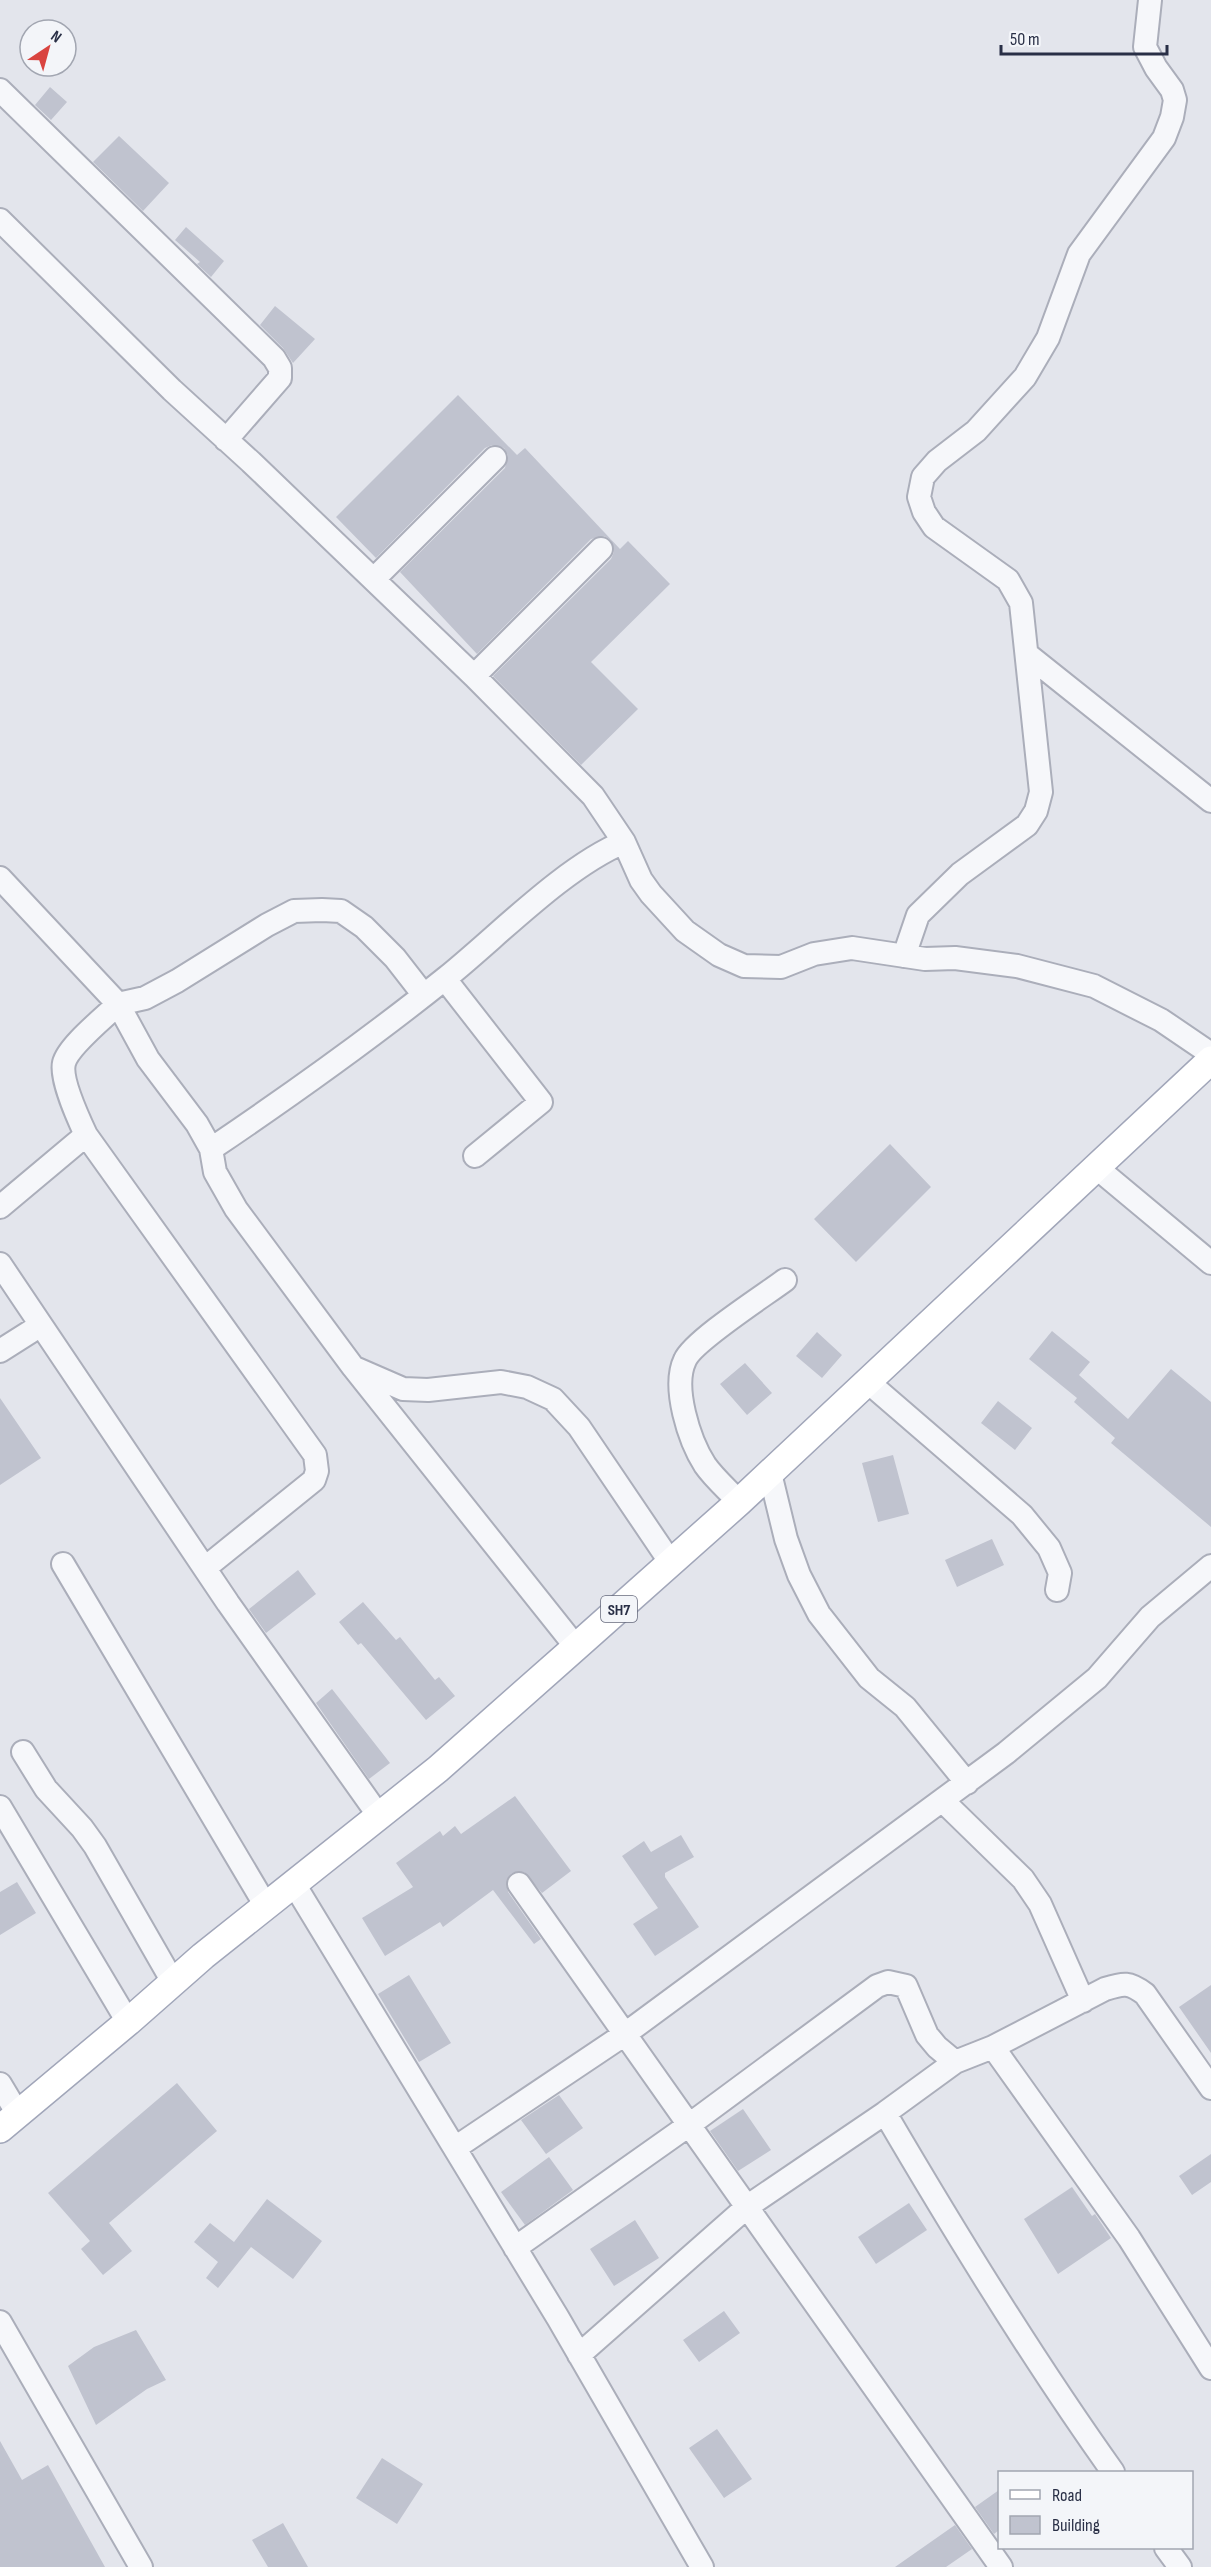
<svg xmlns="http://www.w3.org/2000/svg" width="1211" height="2567" font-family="'Sofia Sans Condensed',sans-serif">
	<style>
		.building { fill: #c0c3cf }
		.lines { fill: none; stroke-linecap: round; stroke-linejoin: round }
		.minor-casing { stroke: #abaeba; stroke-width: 26 }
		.major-casing { stroke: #a1a6b9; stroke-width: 30 }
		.minor { stroke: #f6f7fa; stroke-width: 22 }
		.major { stroke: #fff; stroke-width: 27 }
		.labels { text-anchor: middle; stroke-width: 6; stroke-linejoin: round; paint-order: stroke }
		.shield { fill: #f3f5f9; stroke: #666a7c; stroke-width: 1.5 }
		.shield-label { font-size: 16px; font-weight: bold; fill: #292f46 }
	</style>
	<rect width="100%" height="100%" fill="#e3e5ec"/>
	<path class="building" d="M50,87l17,15 -16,18 -16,-15z
		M119,136l50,47 -26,28 -50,-49z
		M186,227l38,34 -13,16 -14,-13 3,-2 -25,-22z
		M275,306l40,33 -22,24 -10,-15 -23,-23z
		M458,395l59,60 8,-7 95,101 8,-8 42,43 -79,78 47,47 -57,56 -88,-89 118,-117 3,-7 -3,-12 -7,-4 -13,3 -114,115 -77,-82 105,-104 3,-13 -4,-7 -12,-3 -7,3 -109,110 -40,-41z
		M890,1144l41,43 -75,75 -42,-43z
		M1052,1331l38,31 -11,13 49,44 43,-50 40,33v125l-100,-84 4,-5 -41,-36 3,-4 -48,-39z
		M817,1332l25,23 -20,23 -26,-22z
		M745,1363l27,30 -25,22 -27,-31z
		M0,1398l41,60 -41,27z
		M998,1401l34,27 -17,22 -34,-27z
		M893,1455l16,59 -31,8 -16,-59z
		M992,1539l12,26 -47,22 -12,-27z
		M298,1570l18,24 -50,39 -17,-24z
		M363,1602l33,38 4,-3 35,43 4,-3 16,19 -29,24 -65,-77 -3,2 -19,-23z
		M332,1689l58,74 -21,16 -53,-76z
		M515,1796l56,75 -29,22 -18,-21 -12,1 -5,6 1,13 33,47 -7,5 -41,-54 -50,37 -3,-5 -55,34 -23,-38 51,-31 -17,-24 44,-32 3,5 12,-10 6,8z
		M681,1835l13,22 -29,16v4l34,50 -44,29 -22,-32 25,-16 -36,-52 22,-15 7,11z
		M17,1882l19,31 -36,22v-43z
		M409,1975l42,68 -32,19 -41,-68z
		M1211,1985v68l-32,-46z
		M177,2083l40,48 -108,92 23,28 -29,24 -22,-26 9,-8 -42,-48z
		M559,2095l24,33 -37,26 -25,-34z
		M743,2109l28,41 -33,21 -28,-40z
		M1211,2154v28l-19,13 -13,-19z
		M549,2157l24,33 -48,35 -24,-33z
		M1072,2187l20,29 3,-2 16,24 -53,36 -34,-55z
		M267,2199l55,42 -29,38 -42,-32 -33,41 -12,-10 12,-16 -24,-20 16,-19 24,19z
		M909,2203l18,27 -51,34 -18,-27z
		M635,2220l24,38 -45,28 -24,-37z
		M724,2311l16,22 -41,29 -16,-22z
		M136,2330l30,50 -19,9 -51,36 -28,-59 26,-19z
		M717,2429l35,50 -28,19 -35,-50z
		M0,2441l22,39 26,-15 57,102h-105z
		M382,2458l41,26 -26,40 -41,-26z
		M999,2490v40l-5,4 -19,-27z
		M283,2523l25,44h-40l-16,-27z
		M955,2525l17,24 -26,18h-51z"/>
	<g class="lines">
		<defs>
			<path id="minor" d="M0,90l274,268 6,10v10l-54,62
				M0,220l172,170 79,72 223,214 119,120 31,46 17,38 10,14 34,37 34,24 25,11 37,1 33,-13 38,-6 73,11 30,-1 62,8 77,20 67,34 50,34
				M374,579l121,-121
				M1028,655l183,146
				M474,676l127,-127
				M0,878l118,126 27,-6 32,-17 90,-56 27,-14 28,-1 19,1 23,16 31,31 28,36
				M904,956l14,-41 42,-41 67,-49 9,-14 5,-19 -20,-189 -13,-23 -74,-53 -10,-15 -5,-15 4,-20 14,-16 39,-30 49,-54 23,-39 31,-84 85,-116 8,-21 3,-17 -3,-10 -16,-22 -11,-21 5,-47
				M445,979l96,123 -66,54
				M211,1149c80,-54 160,-111 236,-172 52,-42 117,-110 177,-135
				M1097,1168l114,95
				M0,1207l86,-72
				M0,1264l228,339 151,213
				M0,1351l41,-26
				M357,1369l46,20 25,1 73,-8 26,5 26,12 26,28 92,136
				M868,1382l154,133 27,33 11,25 -3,17
				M770,1473l16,66 13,36 20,39 50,64 36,29 62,76
				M739,1502c-11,-12 -25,-24 -34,-37 -16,-25 -33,-78 -20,-105 8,-19 80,-65 100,-80
				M63,1564l203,342
				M205,1568l109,-88 3,-9 -2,-16 -229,-320c-7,-15 -26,-56 -22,-72 4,-17 41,-46 54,-59l30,55 49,65 14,25 4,23 21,37 117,158 223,280
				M23,1752l23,37 36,39 13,18 78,136
				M943,1801l80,78 17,25 43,97
				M0,1807l128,215
				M294,1884l264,434 144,249
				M519,1884l482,683
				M993,2047l136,191 82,130
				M0,2084l18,30
				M885,2113c72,123 146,244 228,359
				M455,2148l170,-114 381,-281 91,-75 53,-61 61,-51
				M515,2248l174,-123 188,-139 11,-4 18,4 21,49 10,12 18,15
				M0,2322l141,245
				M579,2355l169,-149 137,-93 70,-51 38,-15 112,-58c19,-6 24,-7 40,5l66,94
				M1166,2548l14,19"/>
			<path id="major" d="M0,2129l128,-107 75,-66 235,-187 138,-122 163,-145 472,-442"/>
		</defs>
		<use href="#minor" class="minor-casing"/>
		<use href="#major" class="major-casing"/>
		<use href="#minor" class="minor"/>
		<use href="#major" class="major"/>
	</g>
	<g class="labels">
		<rect class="shield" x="601" y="1596" width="36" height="26" rx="4.5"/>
		<g class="shield-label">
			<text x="619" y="1615">SH7</text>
		</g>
	</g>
	<rect x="998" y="2471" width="195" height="78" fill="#f3f5f9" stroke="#a2a6b1" stroke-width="1.5"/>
	<rect x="1010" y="2490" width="30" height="9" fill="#ffffff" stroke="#a2a6b1" stroke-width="1.5"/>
	<text x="1052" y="2501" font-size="18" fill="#292f46">Road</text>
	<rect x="1010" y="2516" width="30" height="18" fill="#c0c3cf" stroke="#a2a6b1" stroke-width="1.5"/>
	<text x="1052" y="2531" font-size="18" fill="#292f46">Building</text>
	<g transform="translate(48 48) rotate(36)"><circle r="28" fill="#f3f5f9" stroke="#a2a6b1" stroke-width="1.5"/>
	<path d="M0-4.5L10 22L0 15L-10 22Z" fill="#d94440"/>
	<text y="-9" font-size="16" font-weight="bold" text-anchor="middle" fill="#292f46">N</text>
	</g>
	<path d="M1001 45v9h166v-9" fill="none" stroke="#292f46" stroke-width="3"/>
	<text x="1010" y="45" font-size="18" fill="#292f46" stroke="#f3f5f9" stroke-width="4.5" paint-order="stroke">50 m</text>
</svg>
